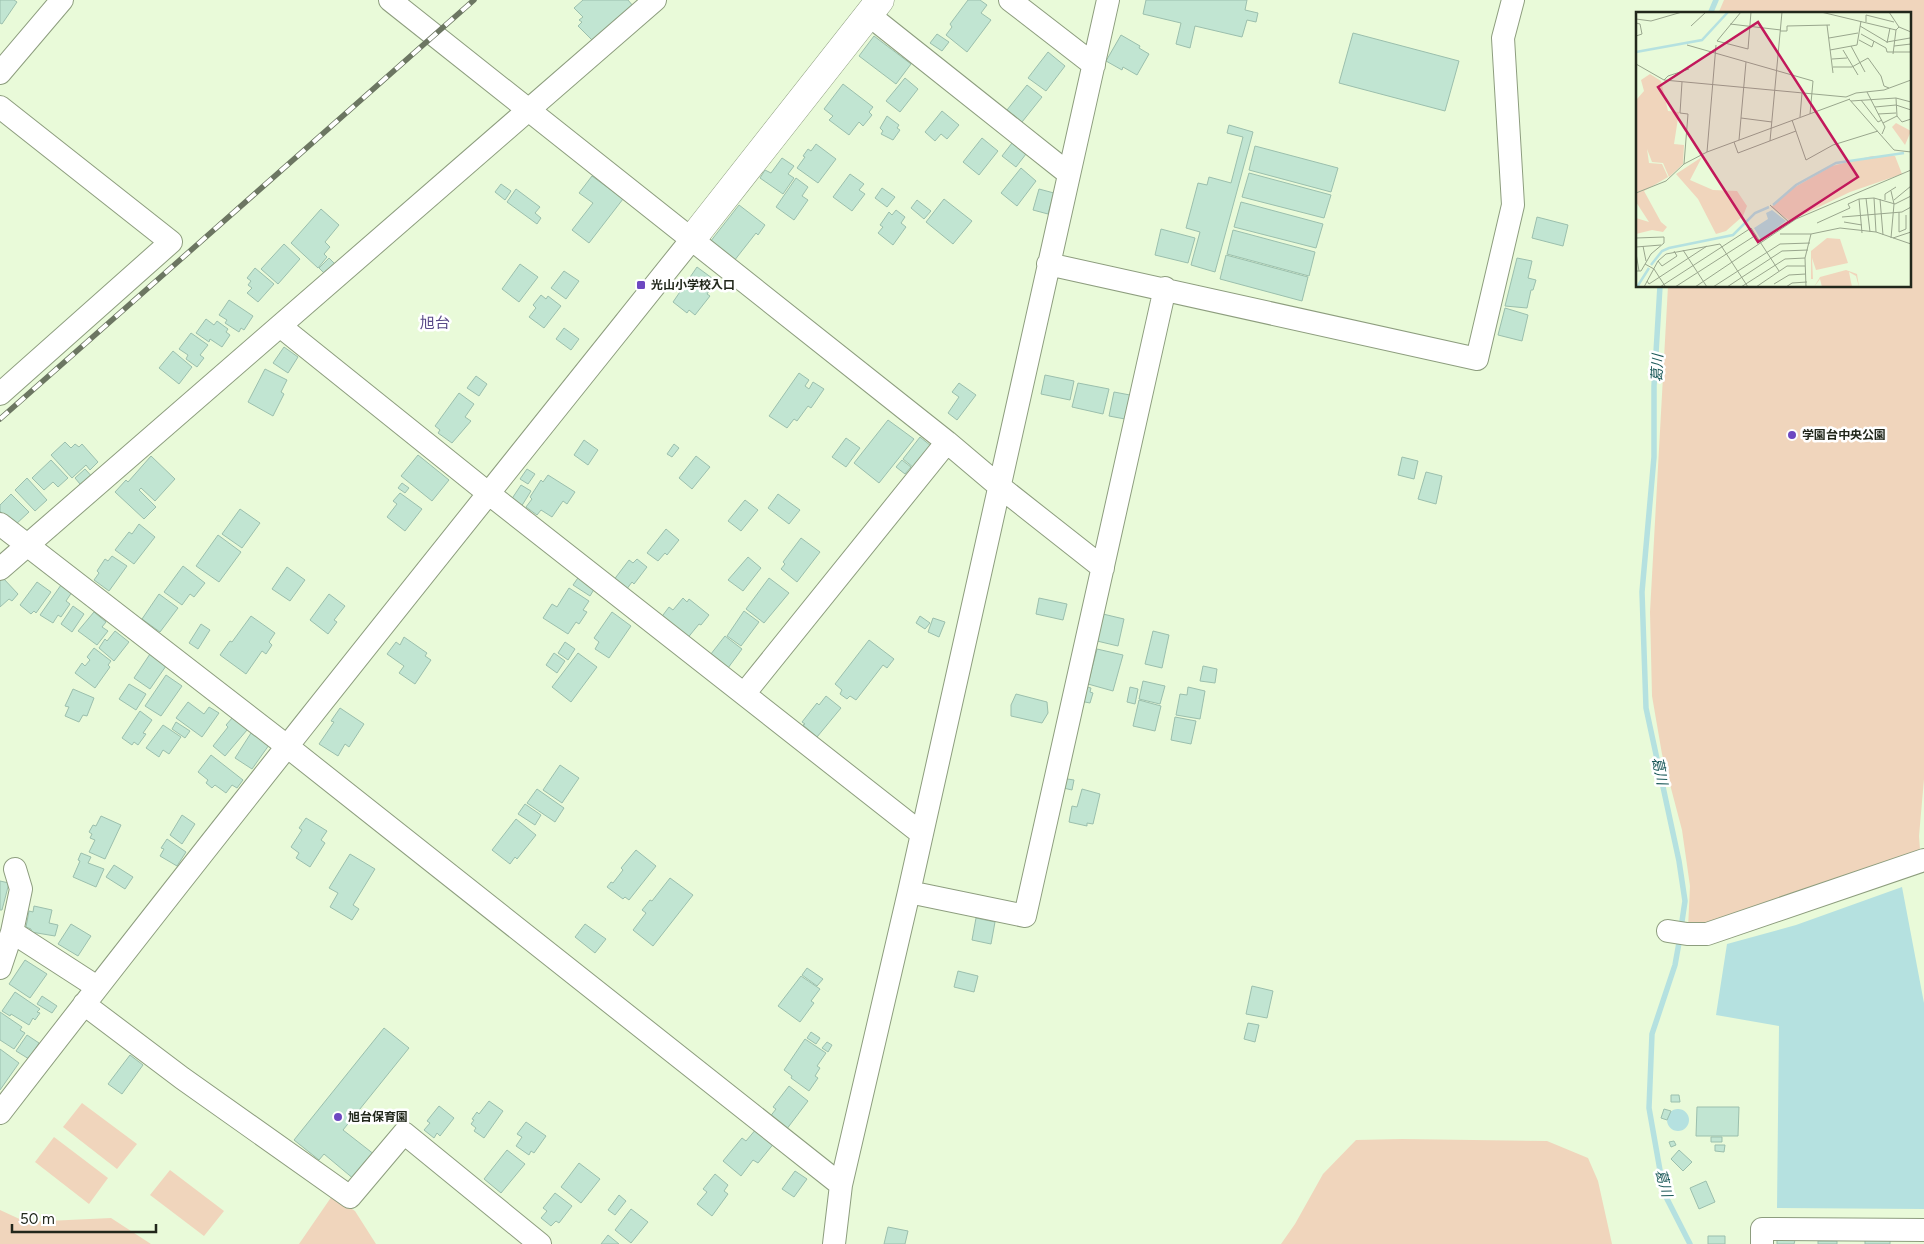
<svg xmlns="http://www.w3.org/2000/svg" width="1924" height="1244" font-family="Figtree,'Noto Sans JP',sans-serif">
	<style>
		.green { fill: #f0d5bc }
		.water { fill: #b5e1e0 }
		.lines { fill: none; stroke-linecap: round; stroke-linejoin: round }
		.stream { stroke: #b5e1e0; stroke-width: 5.5 }
		.building { fill: #c1e5d2; stroke: #9bbfad }
		.minor-casing { stroke: #8d9d7e; stroke-width: 24 }
		.tertiary-casing { stroke: #8d9d7e; stroke-width: 29 }
		.minor { stroke: #fff; stroke-width: 22 }
		.tertiary { stroke: #fff; stroke-width: 28 }
		.rail-casing { stroke: #6c7662; stroke-width: 5.5 }
		.rail { stroke: #fff; stroke-width: 4; stroke-dasharray: 11; stroke-linecap: butt }
		.poi-dot { fill: #6d48c1; stroke: #fff; stroke-width: 2 }
		.labels { text-anchor: middle; stroke-width: 5; stroke-linejoin: round; paint-order: stroke }
		.poi-label { font-size: 12px; font-weight: bold; fill: #21271b; stroke: #fff; text-anchor: start }
		.water-label { font-size: 14px; font-style: italic; fill: #1a5858; stroke: #fff }
		.quarter-label { font-size: 15px; fill: #594a88; stroke: #fff }
		.inset-river { fill: none; stroke: #b5e1e0; stroke-width: 2.5 }
		.inset-road { fill: none; stroke: #99a68d; stroke-width: 1 }
		.view { fill: #c2185b; fill-opacity: 0.15; stroke: #c2185b; stroke-width: 2.5 }
		.inset-edge { fill: none; stroke: #21271b; stroke-width: 2.5 }
	</style>
	<rect width="100%" height="100%" fill="#e9fad9"/>
	<path class="green" d="M1724,0h200v779l-5,57 1,14 -232,79 2,-43 -8,-56 -20,-76 -10,-58 -2,-84 18,-326h242v-272h-192z
		M82,1103l55,41 -20,25 -54,-42z
		M54,1137l54,41 -19,26 -54,-42z
		M1402,1139l145,2 41,17 10,23 14,63h-331l14,-20 28,-50 33,-34z
		M170,1170l54,41 -20,25 -54,-41z
		M332,1196l23,15 21,33h-77z
		M0,1210l26,12 85,-4 40,26h-151z"/>
	<path class="water" d="M1902,887l22,116v206l-147,-1 2,-182 -63,-11 11,-71 69,-19z
		M1667 1120a11 11 0 1 1 22 0a11 11 0 1 1-22 0Z"/>
	<g class="lines">
		<path class="stream" d="M1710,14l6,-14
			M1660,286l-6,100v71l-12,135 4,116 33,153 6,40 -4,27
			M1680,937l-5,28 -23,69 -3,74 15,85 26,51"/>
	</g>
	<path class="building" d="M0,0h14l3,2 -15,22 -2,-1z
		M583,0h45l5,6 -39,36 -16,-16 4,-4 -3,-2 4,-3 -9,-9z
		M968,0h12l7,5 -6,8 10,7 -24,32 -21,-17 6,-8 -2,-3z
		M1146,0h101l-2,10 13,3 -2,9 -9,-2 -5,17 -47,-11 -5,22 -14,-4 5,-21 -38,-9z
		M1353,33l106,28 -14,50 -106,-28z
		M937,34l12,8 -7,9 -12,-8z
		M1121,35l19,11 -1,2 10,6 -12,21 -14,-8 -1,3 -16,-9z
		M874,36l37,28 -15,20 -37,-28z
		M1048,52l17,14 -19,25 -18,-13z
		M905,78l13,11 -18,23 -14,-11z
		M843,84l30,23 -4,5 3,3 -9,11 -4,-4 -10,13 -20,-15 4,-4 -9,-7z
		M1027,85l15,12 -20,25 -15,-12z
		M942,111l17,14 -12,14 -6,-5 -6,7 -10,-9z
		M887,116l12,9 -2,3 3,2 -7,10 -12,-6 2,-3 -3,-3z
		M1229,125l24,7 -38,140 -24,-7 9,-33 -14,-4 12,-45 9,2 2,-8 22,6 12,-46 -16,-4z
		M982,138l16,13 -19,24 -16,-13z
		M1012,143l14,11 -10,13 -14,-11z
		M816,144l20,15 -18,24 -21,-15 8,-11 -2,-1 5,-7 3,2z
		M1255,146l83,22 -7,24 -82,-22z
		M782,158l12,8 -6,8 6,4 -11,16 -23,-16 5,-8 6,3z
		M1021,168l15,13 -19,25 -16,-13z
		M1249,173l82,22 -7,23 -82,-21z
		M850,174l14,10 -5,6 6,4 -13,17 -19,-14z
		M592,176l31,23 -34,44 -17,-13 21,-27 -14,-10z
		M796,178l12,9 -6,9 6,4 -14,20 -18,-13z
		M501,184l10,7 -6,9 -10,-8z
		M882,188l13,9 -8,10 -12,-9z
		M516,189l24,18 -5,6 6,5 -4,6 -30,-22z
		M1039,189l15,4 -6,21 -15,-4z
		M944,199l28,22 -19,23 -27,-22z
		M917,200l14,11 -7,8 -13,-11z
		M1241,202l82,22 -7,24 -82,-21z
		M739,205l26,20 -7,10 -2,-2 -22,28 -24,-19z
		M321,209l18,16 -14,17 5,5 -6,7 3,3 -9,11 -27,-25z
		M896,210l9,7 -4,6 5,4 -13,18 -15,-12 5,-6 -3,-2 9,-13 3,3z
		M1537,217l31,8 -5,21 -31,-8z
		M1161,229l34,9 -7,25 -33,-8z
		M1233,230l82,22 -6,24 -82,-22z
		M284,244l16,15 -22,25 -17,-15z
		M1226,255l82,22 -6,24 -82,-22z
		M329,258l8,8 -10,10 -8,-8z
		M1517,258l15,3 -4,17 8,2 -3,10h-2l-4,18 -22,-2z
		M520,264l18,13 -19,25 -17,-13z
		M697,267l19,14 -9,13 3,2 -15,19 -6,-5 -2,3 -14,-11z
		M255,268l19,16 -16,18 -11,-9 5,-5 -4,-3 3,-4 -4,-3z
		M564,271l15,10 -13,18 -15,-11z
		M541,295l5,4 2,-3 13,10 -17,22 -15,-11 7,-9 -3,-3z
		M229,300l24,16 -9,14 -3,-2 -2,4 -14,-9 2,-3 -8,-5z
		M1505,308l23,7 -6,26 -24,-6z
		M206,319l8,6 3,-4 11,8 -2,3 4,3 -8,12 -12,-8 -1,3 -13,-9z
		M564,328l15,11 -8,11 -15,-11z
		M191,333l17,12 -8,10 4,3 -7,9 -11,-8 2,-4 -9,-6z
		M284,347l14,10 -10,16 -15,-10z
		M173,351l19,16 -13,17 -20,-16z
		M265,369l22,11 -6,12 3,2 -11,22 -25,-14z
		M799,373l10,7 -4,6 4,3 4,-7 11,7 -13,19 -3,-2 -11,15 -3,-2 -7,9 -18,-12z
		M1045,375l29,6 -4,19 -29,-6z
		M476,376l11,8 -8,12 -12,-8z
		M959,383l17,12 -19,25 -9,-7 11,-16 -7,-5z
		M1078,383l31,6 -6,25 -31,-7z
		M1114,392l16,3 -5,24 -16,-3z
		M459,393l15,11 -9,13 6,4 -19,22 -14,-10 2,-3 -5,-4z
		M888,420l26,19 -35,44 -25,-20z
		M920,437l16,13 -17,22 -16,-13z
		M846,438l14,10 -14,19 -14,-10z
		M584,440l14,10 -10,15 -14,-10z
		M65,442l6,6 4,-4 4,3 3,-3 16,18 -8,8 -4,-5 -14,13 -21,-23z
		M674,444l5,4 -7,9 -5,-3z
		M418,455l31,25 -17,21 -31,-25z
		M151,456l24,23 -20,22 -14,-13 -2,2 17,17 -12,12 -29,-27 11,-12 2,2z
		M696,456l14,11 -18,22 -13,-11z
		M1402,457l16,4 -4,18 -16,-4z
		M51,460l17,18 -10,9 -5,-5 -9,8 -12,-12z
		M902,460l9,7 -6,7 -9,-7z
		M85,469l11,12 -11,9 -10,-12z
		M527,469l8,5 -7,10 -8,-5z
		M1426,472l16,4 -6,28 -18,-5z
		M548,475l27,17 -8,12 -4,-3 -11,16 -11,-7 -4,5 -11,-8 6,-8 -2,-2 11,-17 2,2z
		M27,478l20,22 -12,11 -20,-21z
		M402,483l7,5 -4,5 -7,-5z
		M521,485l10,6 -10,16 -10,-7z
		M400,493l22,16 -17,22 -18,-14 10,-13 -4,-3z
		M11,494l18,18 -15,14 -14,-15v-6z
		M778,494l22,16 -11,14 -21,-16z
		M745,500l13,10 -17,21 -13,-10z
		M240,509l20,14 -18,25 -20,-14z
		M139,524l16,13 -21,27 -19,-14 14,-18 3,2z
		M666,529l13,11 -12,15 -2,-2 -7,8 -11,-8z
		M218,535l23,17 -22,30 -23,-16z
		M801,538l19,14 -23,30 -16,-13 4,-5 -2,-2z
		M112,556l15,10 -18,25 -15,-11 5,-7 -2,-2 8,-12 3,2z
		M748,557l13,11 -18,23 -15,-11z
		M637,559l10,8 -13,17 -2,-2 -6,8 -13,-9 16,-21 4,3z
		M183,566l22,17 -11,14 -4,-3 -8,11 -18,-13z
		M287,567l18,13 -15,21 -18,-12z
		M580,575l16,11 -6,10 -17,-11z
		M3,578l15,16 -6,7 -3,-2 -9,8v-26z
		M769,578l20,15 -25,30 -18,-14z
		M37,582l14,10 -15,21 -2,-2 -3,3 -11,-9z
		M61,585l11,7 -6,9 4,3 -9,13 -3,-2 -5,8 -13,-8z
		M569,588l20,13 -6,9 4,2 -8,12 -3,-2 -8,12 -25,-16 9,-14 5,3z
		M159,594l19,14 -18,24 -18,-13z
		M329,594l16,12 -11,14 3,2 -9,12 -18,-14z
		M683,598l4,4 2,-3 20,16 -8,10 -2,-1 -13,16 -26,-21 9,-12 4,3z
		M1039,598l28,6 -4,16 -27,-6z
		M73,606l11,8 -12,18 -11,-8z
		M744,611l15,11 -18,24 -14,-10z
		M94,612l12,10 -4,5 6,4 -11,14 -19,-14z
		M612,612l19,14 -22,32 -14,-9 4,-7 -5,-4z
		M1103,614l21,5 -6,27 -21,-5z
		M251,616l24,17 -6,9 3,3 -6,9 -4,-3 -16,23 -26,-19 10,-14 2,1z
		M920,616l10,7 -5,6 -9,-6z
		M933,618l12,4 -6,15 -11,-5z
		M201,624l9,6 -12,19 -9,-6z
		M115,631l14,11 -15,19 -15,-13 6,-9 2,2z
		M1153,631l16,4 -7,33 -17,-4z
		M725,636l17,13 -17,23 -18,-13z
		M404,637l23,16 -2,3 6,4 -16,24 -16,-11 5,-7 -17,-12 9,-12 4,3z
		M869,640l25,19 -7,9 -4,-3 -27,35 -6,-4 -3,3 -7,-5 2,-4 -7,-6z
		M565,642l10,7 -7,11 -10,-7z
		M94,648l17,13 -3,4 2,2 -15,21 -20,-15 7,-10 3,3 5,-6 -3,-3z
		M1097,649l26,6 -10,36 -25,-7z
		M554,653l11,8 -8,12 -11,-8z
		M578,653l19,14 -26,35 -19,-15z
		M150,654l16,12 -16,23 -16,-11z
		M1203,666l14,3 -2,14 -15,-2z
		M166,675l16,11 -21,30 -16,-10z
		M1143,681l22,5 -5,18 -21,-5z
		M129,684l17,10 -10,16 -17,-11z
		M1083,686l8,2 -1,4 3,1 -3,10 -10,-2z
		M1130,687l8,2 -3,15 -8,-2z
		M1188,687l17,4 -5,28 -24,-4 4,-21 7,1z
		M73,689l21,9 -7,18 -4,-1 -4,7 -14,-6 4,-9 -4,-1z
		M1016,694l31,8 1,11 -6,10 -31,-7v-11z
		M826,696l15,12 -24,29 -14,-12 2,-1 -3,-2 15,-19 2,2z
		M1139,700l22,6 -6,25 -22,-5z
		M188,702l16,12 5,-7 10,6 -17,24 -26,-19z
		M340,708l24,16 -15,23 -4,-3 -7,12 -19,-12 15,-22 -3,-1z
		M140,711l12,9 -9,13 3,1 -8,11 -4,-3 -2,3 -10,-7z
		M233,717l14,13 -22,26 -12,-10 15,-19 -2,-2z
		M1175,717l21,4 -5,23 -20,-4z
		M176,722l14,9 -5,7 -13,-9z
		M163,725l18,12 -12,17 -6,-4 -4,7 -13,-9z
		M251,733l18,12 -17,24 -17,-11z
		M211,755l32,25 -6,8 -5,-3 -6,8 -11,-8 -3,3 -6,-5 2,-3 -10,-8z
		M560,765l19,13 -17,25 -19,-13z
		M1061,778l13,2 -2,10 -13,-3z
		M537,789l27,19 -9,14 -28,-19z
		M1082,789l18,5 -7,30 -6,-1v3l-18,-4 3,-16 5,1z
		M525,804l16,11 -6,10 -17,-11z
		M182,815l13,9 -13,20 -12,-9z
		M101,816l20,9 -16,34 -16,-7 6,-12 -5,-2 2,-4 -3,-2 4,-7 3,1z
		M306,818l21,13 -6,9 4,3 -15,24 -14,-9 3,-5 -8,-6 11,-17 -3,-2z
		M516,819l20,16 -19,24 -2,-2 -5,7 -18,-14z
		M167,839l19,13 -9,14 -17,-10 4,-7 -3,-1z
		M636,850l20,16 -27,34 -4,-3 -2,2 -16,-12 4,-5 2,1 10,-13 -2,-2z
		M81,853l10,4 -3,6 16,6 -8,18 -23,-10 7,-16 -2,-1z
		M350,854l25,15 -22,36 6,4 -7,11 -22,-13 8,-14 -9,-5z
		M114,865l19,12 -8,12 -19,-12z
		M670,878l23,17 -40,51 -20,-16 13,-17 -4,-3 8,-10 2,1z
		M0,881l9,2 -7,27h-2z
		M34,906l18,4 -3,13 9,2 -3,11 -24,-4v-3l-5,-2 3,-16 4,1z
		M976,918l19,4 -4,22 -19,-4z
		M71,924l20,12 -13,20 -20,-12z
		M585,924l21,15 -11,14 -20,-16z
		M25,960l22,14 -17,24 -21,-14z
		M807,968l16,11 -6,7 -15,-11z
		M958,971l20,5 -4,16 -20,-5z
		M801,976l19,13 -9,12 3,2 -14,19 -22,-16z
		M1252,986l21,5 -6,27 -21,-4z
		M15,992l25,17 -3,3 3,1 -5,7 -2,-2 -4,7 -18,-11 -1,2 -8,-5z
		M42,996l15,10 -5,7 -15,-9z
		M0,1012l22,15 -2,3 5,3 -11,16 -14,-9z
		M1248,1023l11,2 -4,17 -11,-3z
		M384,1028l25,20 -66,82 32,25 -20,25 -31,-26 -5,6 -25,-20z
		M811,1032l9,6 -4,6 -9,-6z
		M27,1035l12,8 -10,16 -13,-8z
		M805,1039l21,14 -9,13 3,2 -5,8 3,2 -9,13 -18,-13 1,-2 -8,-6z
		M827,1042l5,3 -4,7 -6,-4z
		M0,1049l19,14 -19,27z
		M130,1055l13,10 -21,29 -14,-10z
		M789,1086l19,15 -22,29 -17,-12 7,-9 -3,-2z
		M1671,1095h8l1,7h-9z
		M489,1101l14,10 -19,27 -10,-7 2,-3 -5,-4 3,-4 -2,-1 5,-7 2,2z
		M439,1106l15,12 -14,18 -3,-3 -3,5 -10,-8 6,-7 -3,-2z
		M1697,1107h42l-1,29h-42z
		M1664,1109l7,2 -4,9 -6,-2z
		M526,1122l20,14 -12,17 -3,-2 -2,4 -13,-9 6,-9 -5,-3z
		M757,1128l18,14 -17,21 -5,-3 -12,16 -18,-15 19,-23 4,3z
		M1711,1137h11v5h-11z
		M1674,1141l2,4 -5,2 -2,-5z
		M1715,1145h10l-1,7 -9,-1z
		M507,1150l18,14 -24,29 -17,-14z
		M1679,1150l13,12 -9,9 -12,-12z
		M579,1163l21,16 -19,24 -20,-16z
		M795,1171l12,8 -13,18 -12,-8z
		M715,1174l13,11 -4,6 4,3 -16,22 -15,-12 10,-12 -4,-3z
		M1706,1181l9,21 -16,7 -9,-21z
		M555,1193l17,13 -13,17 -3,-2 -5,5 -10,-8 6,-7 -4,-3z
		M619,1195l7,6 -11,14 -7,-5z
		M631,1209l17,13 -17,21 -16,-13z
		M888,1227l20,4 -3,13h-21z
		M608,1235l11,9h-18z
		M1708,1236h17v8h-17z
		M1865,1239l25,1v4h-25z
		M1777,1240h18l-1,4h-17z
		M1818,1241h19v3h-19z"/>
	<g class="lines">
		<defs>
			<path id="minor" d="M390,0l557,442 52,44 104,82
				M1010,0l84,65
				M869,15l200,159
				M0,73l62,-73
				M0,107l171,135 -171,152
				M1048,264l429,95 36,-154 -10,-167 10,-38
				M280,326l208,167 434,341
				M0,524l288,223 553,438
				M0,569l655,-569
				M744,694l203,-252
				M909,892l116,24 140,-628
				M1668,931l19,3h20l217,-74
				M12,932l85,55
				M0,968l12,-36 9,-43 -6,-20
				M84,1004l98,74 168,119 54,-64 136,111
				M0,1113c227,-294 460,-584 692,-874
				M834,1244l7,-59 68,-293 199,-892
				M1762,1244v-15l162,1"/>
			<path id="tertiary" d="M692,239l188,-239"/>
		</defs>
		<use href="#minor" class="minor-casing"/>
		<use href="#tertiary" class="tertiary-casing"/>
		<use href="#minor" class="minor"/>
		<use href="#tertiary" class="tertiary"/>
		<defs>
			<path id="rail" d="M0,419l474,-419"/>
		</defs>
		<use href="#rail" class="rail-casing"/>
		<use href="#rail" class="rail"/>
	</g>
	<g class="poi-dot">
		<rect x="636" y="280" width="10" height="10" rx="2.5"/>
		<circle cx="1792" cy="435" r="5"/>
		<circle cx="338" cy="1117" r="5"/>
	</g>
	<g class="labels">
		<g class="poi-label">
			<text x="651" y="289">光山小学校入口</text>
			<text x="1802" y="439">学園台中央公園</text>
			<text x="348" y="1121">旭台保育園</text>
		</g>
		<g class="water-label">
			<text transform="translate(1657 368) rotate(-88)" y="5">葛川</text>
			<text transform="translate(1660 771) rotate(78)" y="5">葛川</text>
			<text transform="translate(1664 1183) rotate(75)" y="5">葛川</text>
		</g>
		<g class="quarter-label">
			<text x="435" y="328">旭台</text>
		</g>
	</g>
	<g transform="translate(1636 12)">
		<rect width="275" height="275" fill="#e9fad9"/>
		<path d="M14,62l11,7 7,30 11,1 -5,32 10,1 -1,19 -14,13 -6,-14 -11,-1 -5,-13 2,14 13,1 6,13 -24,14 17,31 6,5 -4,5 -11,-2 -16,4v-16l13,4 -13,-20v-95l1,-8 7,-8 -3,-11zM260,111l15,8 -6,14 -13,-18zM236,144h23l7,18 -52,18 -60,29 -19,-14 24,-20 37,-21zM66,145l-12,23 23,10 24,1 10,15 -4,10 -17,15 -10,3 -18,-35 -22,-25zM191,226l13,1 8,24 -32,7 -4,-12 1,21h-2v-28zM210,258l11,4 2,13 -3,-11 -7,-4 3,15h-30l-2,-8 -6,8 6,-10z" fill="#f0d5bc"/>
		<path d="M136,198l14,11 -25,19 -7,-12 14,-9 -2,-6z" fill="#b5e1e0"/>
		<path class="inset-river" d="M0,40l66,-12 26,-28M137,193l23,-20 40,-22 68,-10M15,253l11,-14 7,-3 64,-13 22,-22 14,-6M1,275l12,-19"/>
		<path class="inset-road" d="M105,0l-24,29 31,8 3,-37M185,0l75,18 3,-3M253,0l10,15 12,5M0,7l15,2 31,-9M230,10v-7l28,7M0,11l4,1 2,10 -6,2M94,12l51,6M191,13l6,48M55,14l15,-14M224,14l27,16 23,-4M144,19h7v-5l43,-1M225,22l25,14 1,4h24M193,26l29,-5M223,28l13,7 2,-6M251,31l3,-15M51,33l126,36 -3,33M215,34l14,26M258,34l17,-2M194,38l27,-5 4,-24M207,38l15,25M257,42l3,-24M196,47l15,-1M0,52l28,16 182,17 10,-4 28,-3 27,-10M197,55h19l16,-9 13,18 3,10 5,2M28,68l4,-4 21,-7M46,70l-2,31 8,1 -4,50M231,80l18,35 -3,7M213,87l45,51 17,2M225,88l17,22 4,-2M215,89l45,-3 15,4M239,95l21,-2 15,5M242,102l18,-1M261,104l5,6 9,-3M164,105l2,-24M105,106l31,4M156,108l14,40 27,-15 45,-14M247,111l14,-7 -1,-18M103,128l7,-78M134,129l12,-129M98,130l4,11 58,-22M71,140l9,-107M255,179l3,13 -3,34M0,181l30,-12 18,-17 23,-12 143,-53M230,186l4,34M238,186l2,34M244,187l3,36M249,188v-6l11,-7M258,188l17,-14M134,193l20,18M275,195v17M263,200v20l7,-3v-14M206,205l60,-5 9,-5M208,210l18,3M181,211l33,-15 -2,-4 11,-5M226,221l-3,-34 15,-1 21,6 16,-8M144,222h31l29,-6 36,4 35,12M0,226l28,-1v6l-13,11 -10,17h-5M257,226l18,-6M7,234l3,15M0,235l25,-2M47,238l24,37M0,241l3,18M22,249l4,5 15,-10 -3,-5M9,252l9,5 11,17M11,269l2,3 58,-38M138,272l15,-9 17,-1M8,275l14,-26 8,-7 54,-10 28,43M24,275l91,-59 28,43M39,275l81,-52M59,275l101,-68 115,-49M77,275l67,-43 30,-1M91,275l55,-36 26,-1M105,275l44,-28 20,-1M120,275l31,-21h18M150,275l6,-4 15,-1M170,275l-1,-29 6,-24"/>
		<path class="view" d="M122,10l100,155 -100,65 -100,-155z"/>
		<rect width="275" height="275" class="inset-edge"/>
	</g>
	<path d="M12 1224v8h144v-8" fill="none" stroke="#21271b" stroke-width="2.5"/>
	<text x="20" y="1224" font-size="15" fill="#21271b" stroke="#ffffff" stroke-width="4" paint-order="stroke">50 m</text>
</svg>
